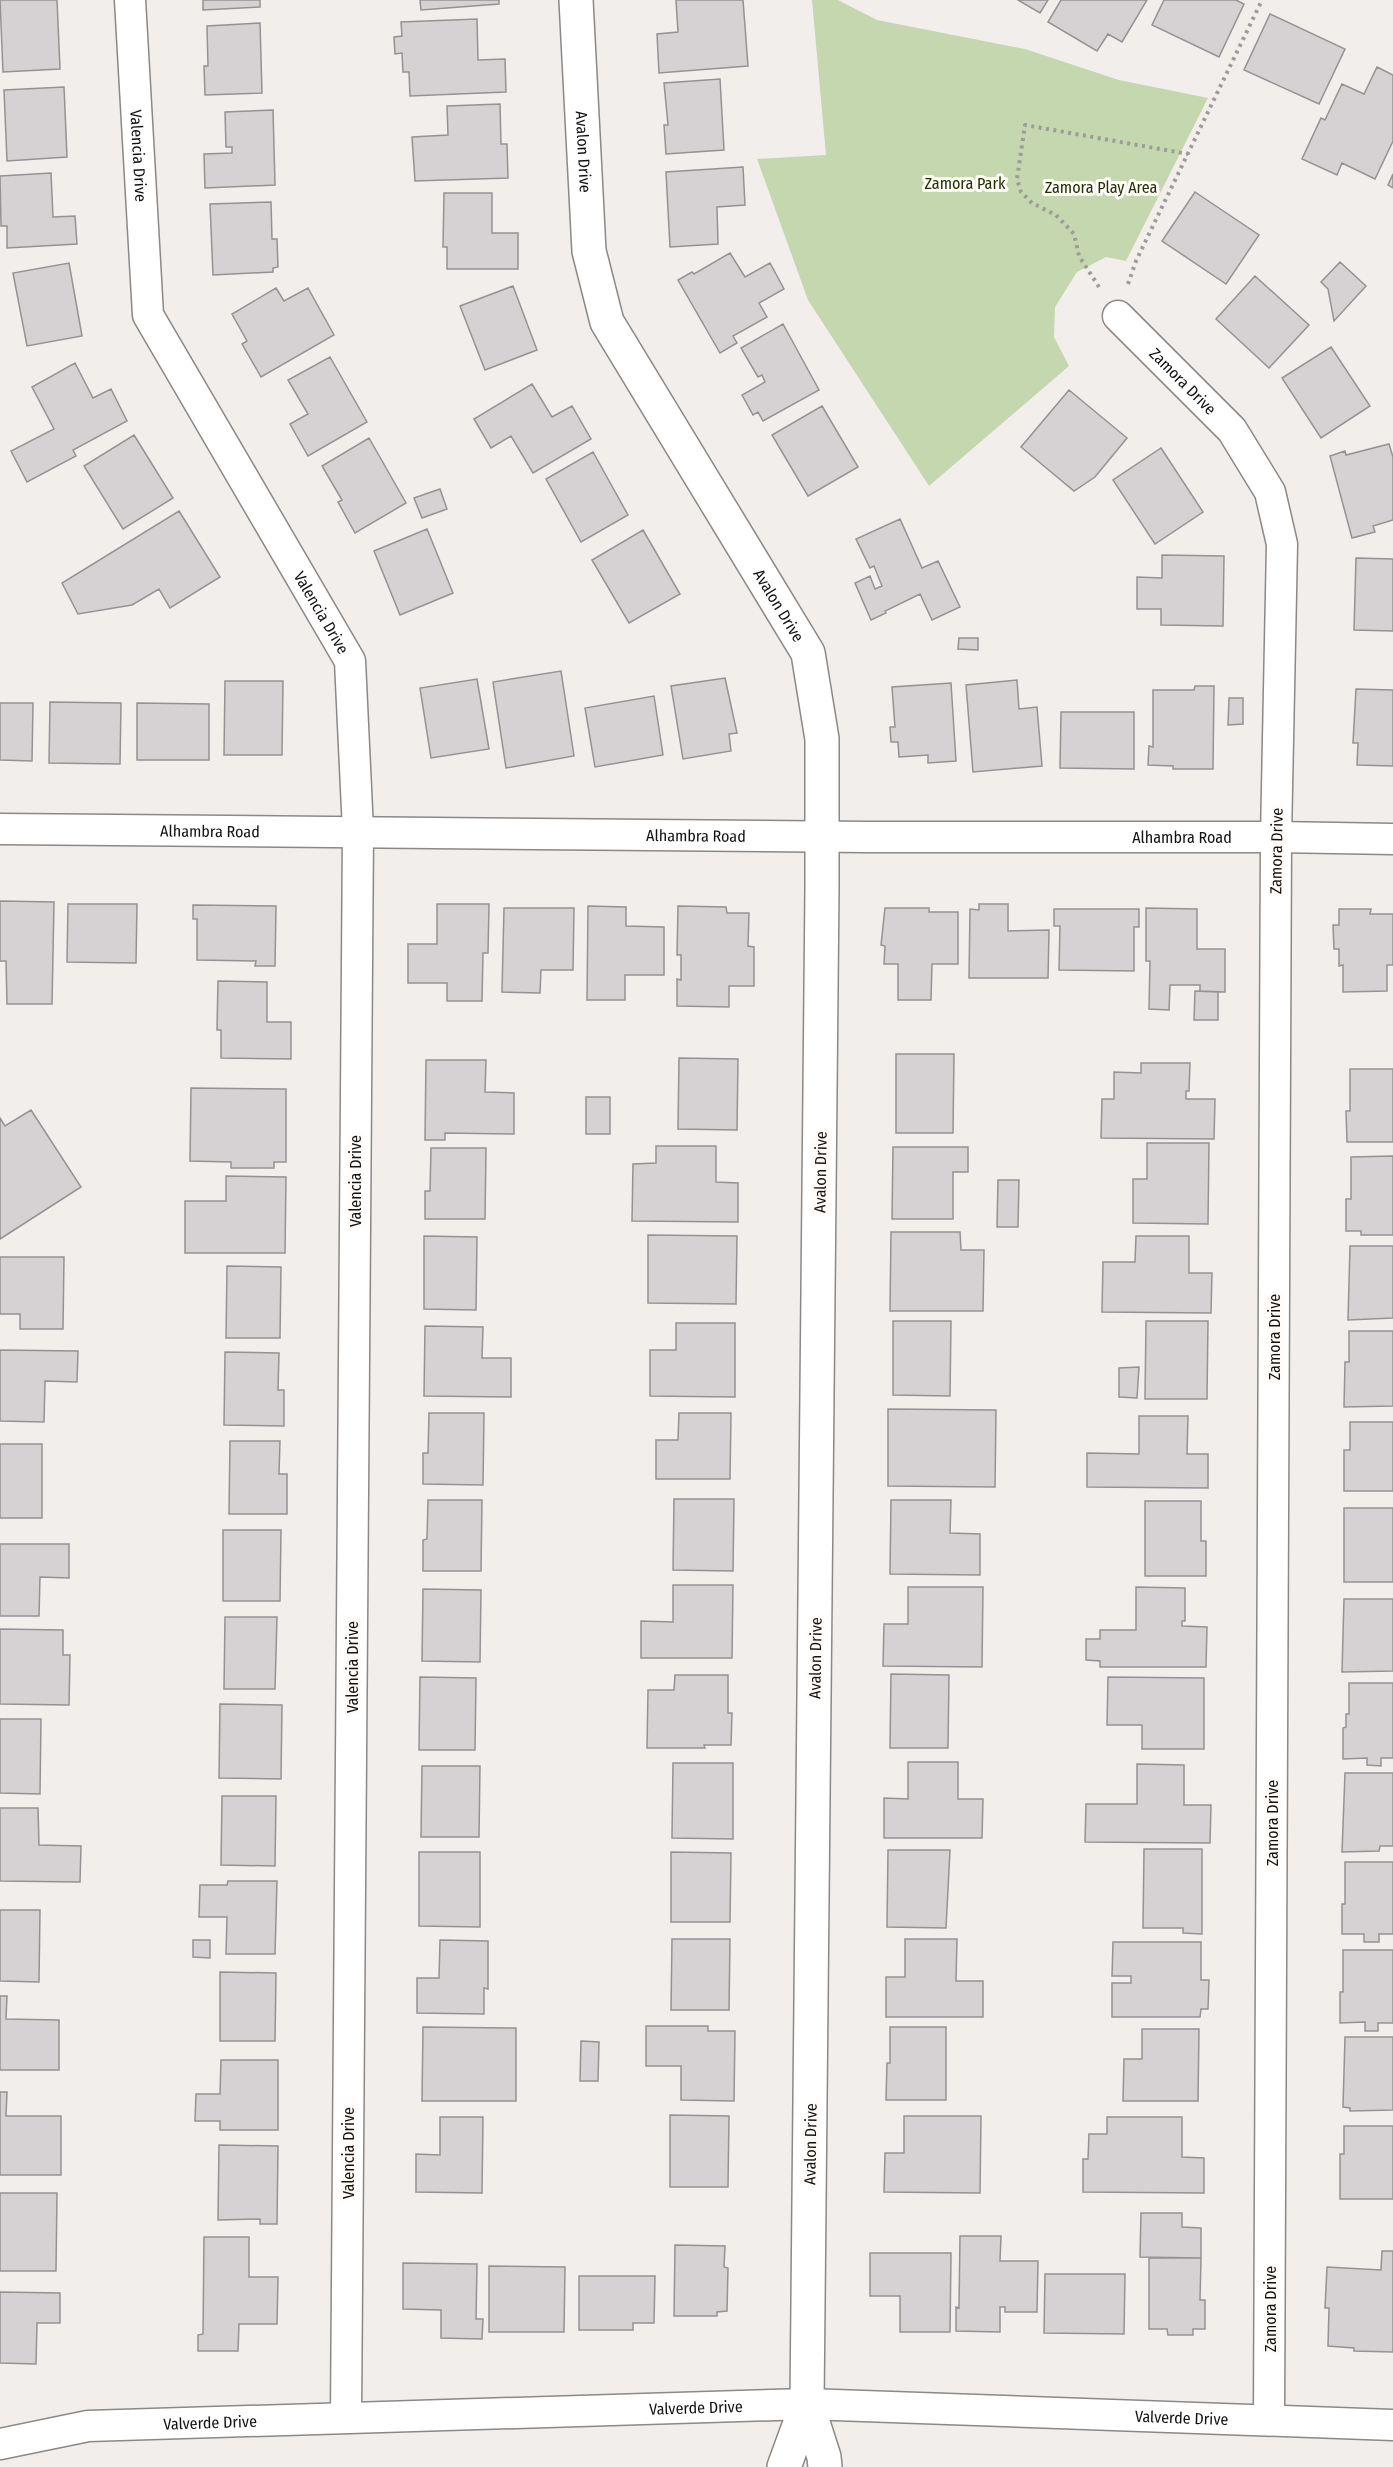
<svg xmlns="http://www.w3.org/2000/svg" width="1393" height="2467" font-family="'Fira Sans Condensed',sans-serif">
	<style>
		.green { fill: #c5d7ae }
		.building { fill: #d6d2d4; stroke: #969194; stroke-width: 1.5 }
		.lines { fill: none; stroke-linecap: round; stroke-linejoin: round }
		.street-casing { stroke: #8c8885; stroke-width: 33 }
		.secondary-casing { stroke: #8c8885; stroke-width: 36 }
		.path { stroke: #9e9b99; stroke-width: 4; stroke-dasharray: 3 4.5; stroke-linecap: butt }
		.street { stroke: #fff; stroke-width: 30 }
		.secondary { stroke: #fff; stroke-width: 33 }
		.labels { text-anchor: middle; stroke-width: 6; stroke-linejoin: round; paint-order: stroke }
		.street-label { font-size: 16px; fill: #121110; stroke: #fffbf8 }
		.park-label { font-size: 16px; fill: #213101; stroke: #fffbf8 }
	</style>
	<rect width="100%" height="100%" fill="#f2eeeb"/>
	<path class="green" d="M812,0h26l39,20 148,29 94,31 89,18 -82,163 -20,-4 -29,15 -22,35 -1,30 15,29 -140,120 -121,-186 -51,-141 69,-4z"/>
	<path class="building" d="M0,0h57l3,69 -57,3z
		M203,0h57v7l-57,3z
		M420,0h79v4l-78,6z
		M676,0h67l5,66 -89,7 -2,-39 21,-2z
		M1018,0h30l-8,13z
		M1061,0h86l-25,42 -14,-8 -11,17 -49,-29z
		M1164,0h72l8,4 -25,53 -67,-32z
		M1270,14l75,35 -26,55 -75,-34z
		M477,19l1,41 27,-1 1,33 -96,4 -1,-24h-6l-1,-19 -7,1 -1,-17 8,-1 -1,-14z
		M260,23l2,70 -57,2 -1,-29h4l-1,-40z
		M1377,67l16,8v66l-18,38 -33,-16 -5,12 -35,-16 19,-41 4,2 17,-36 22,10z
		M720,79l4,71 -58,4 -2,-29h4l-4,-42z
		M64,87l3,70 -60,4 -3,-71z
		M500,104l1,40h6l1,34 -93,3 -3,-44 36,-2 -1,-29z
		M273,110l2,75 -70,3 -1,-34 28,-1v-6h-6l-1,-35z
		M743,167l2,38 -28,2 1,37 -48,3 -4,-75z
		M51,173l2,44 22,-1 2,28 -70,4v-22h-6l-1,-50z
		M1393,174v14l-5,-3z
		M1195,192l64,43 -33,49 -64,-43z
		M444,193h48v40h26v36h-71v-22h-4z
		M271,202l1,37h5l1,28 -5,1v4l-60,3 -3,-71z
		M730,253l15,24 25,-14 14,26 -25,14 8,14 -34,19 4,7 -17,10 -42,-73 14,-8 2,2z
		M1340,262l26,24 -32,35 -6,-32 -7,-7z
		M69,263l13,73 -55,10 -14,-73z
		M1255,276l54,49 -40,43 -53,-49z
		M513,286l24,64 -52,20 -25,-64z
		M276,288l8,13 24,-13 26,47 -73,42 -19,-33 5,-3 -15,-27z
		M783,324l36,66 -56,31 -5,-9 -5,3 -11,-20 23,-13 -3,-7 -4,2 -17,-29z
		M1331,347l39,59 -49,32 -39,-60z
		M330,357l37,65 -59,34 -18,-32 18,-10 -20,-34z
		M75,363l18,35 18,-9 16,32 -54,29 3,6 -49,26 -16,-31 43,-22 -22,-42z
		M532,384l20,33 20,-11 19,33 -58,34 -22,-37 -20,12 -17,-29z
		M1069,390l58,48 -32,39 -21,14 -53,-44z
		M822,406l36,61 -50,29 -36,-61z
		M134,435l39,63 -50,31 -39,-63z
		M369,438l37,65 -51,30 -17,-31 4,-2 -20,-34z
		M1389,444l4,13v63l-20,6 2,6 -23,6 -22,-82 15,-5 1,4z
		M1161,448l42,64 -48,32 -42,-64z
		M593,452l35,63 -47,27 -35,-63z
		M440,489l7,20 -25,9 -8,-20z
		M179,511l41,66 -50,31 -11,-19 -27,16 -54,9 -16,-31z
		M900,519l22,49 16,-7 22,46 -28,13 -12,-26 -35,17 1,2 -15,7 -16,-37 15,-7 5,13 7,-3 -8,-20 -4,2 -14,-29z
		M427,529l26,64 -53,22 -26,-64z
		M643,530l37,64 -51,29 -37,-63z
		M1162,555l62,1 -1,70 -62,-1v-16h-24v-32l25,1z
		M1356,558l37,1v72l-39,-1z
		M959,638h19v12l-20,-1z
		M561,671l13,85 -68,12 -13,-86z
		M725,678l12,55 -8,1 2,17 -48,8 -12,-73z
		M477,679l12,70 -58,9 -11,-70z
		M1017,680l2,29 18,-2 5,59 -69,6 -7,-87z
		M225,681h58l-1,74h-58z
		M951,683l5,78 -28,2v-8l-29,2 -1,-15h-7l-1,-15h5l-3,-40z
		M1195,686h19l-1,83h-40v-3l-25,-1 1,-19 4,1v-57h41z
		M1356,689l37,1v76l-36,-1 1,-22h-5z
		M654,696l9,59 -68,12 -10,-59z
		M1229,698h14v26l-15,1z
		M50,702l71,1 -1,61 -71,-1z
		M0,703h33l-1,58 -32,-1z
		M137,703l72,1v56h-72z
		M1061,712h73v57l-74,-1z
		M0,901l54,1 -2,102h-45l-1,-43h-6z
		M68,904h69l-1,59 -69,-1z
		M437,904h52l-1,49h-5l-1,48h-35v-18h-39v-39h29z
		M979,904h29v27l41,-1 -1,48h-79l1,-69 9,1z
		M193,905l83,1 -1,60h-20l1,-5 -59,-1v-41h-4z
		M588,906l38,1v19l38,1v48h-39v25h-38z
		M678,906l48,1 1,6h22l-1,33 6,1v39h-25v21l-52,-1v-27l4,1v-25h-4z
		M504,908h70l-1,62h-32l-1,23 -38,-1z
		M885,908h44v4h29v52h-26l-1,36h-33v-36h-14l1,-18 -4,-1z
		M1146,908l51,1v40h28v43l-25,-1v-6h-30l-1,25 -20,-1 1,-48h-4z
		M1054,909h85v18h-5v44l-75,-1 1,-44h-6z
		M1339,909h32l-1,5h23v51h-6v26l-44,1v-27l-4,1v-17h-5l-1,-24h6z
		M218,981l49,1v40h24v37l-70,-1v-28h-4z
		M1195,991l23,1v28h-24z
		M896,1054h58l-1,79h-57z
		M679,1058l59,1 -1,71 -59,-1z
		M426,1060h60l-1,32 29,1v41l-69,-1v7h-20z
		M1141,1063h49l-1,28h-3v8h29l-1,40 -113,-1 1,-39h12v-27l27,1z
		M1350,1069h43v73h-46l-1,-31h4z
		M191,1088l95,1v73h-12v6h-43v-6l-41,-1z
		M586,1097h24v37h-24z
		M31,1110l50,77 -81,52v-121l5,8z
		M1147,1143h62l-1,81 -75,-1v-44h14z
		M656,1146h60v36l22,1v39l-106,-1 1,-57 23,-1z
		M893,1147h75v25h-15v47h-61z
		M431,1148h55l-1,71h-60v-28h5z
		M1393,1156v79h-32v-4h-15v-32h5v-42z
		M226,1176l60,1 -1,76h-100v-52h41z
		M998,1180h21l-1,47h-21z
		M891,1232h69l1,18h23l-1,61h-93z
		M648,1235l89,1 -1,68 -88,-1z
		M424,1236l53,1 -1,73 -52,-1z
		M1136,1236h53v37h23l-1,40 -109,-1 1,-50h32z
		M1350,1246h43v72l-45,2z
		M0,1257h64l-1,72h-43v-15h-20z
		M227,1266l54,1 -1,71h-54z
		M893,1321h58l-1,75 -57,-1z
		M1146,1321h62l-1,78h-62z
		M676,1323h59v74l-85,-1v-46h26z
		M425,1326l58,1 -1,31h29v39l-87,-1z
		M1349,1331h44v75l-49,1 1,-45h4z
		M0,1350l78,1 -1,31 -32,-1 -1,41 -44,-1z
		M225,1352l54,1 -1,37h6v36l-60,-1z
		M1139,1367l-2,31 -18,-1v-29z
		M888,1409l108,1 -1,77 -107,-1z
		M429,1413h55l-1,72 -60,-1v-31h5z
		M679,1413h52l-1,66h-74v-39h22z
		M1139,1416h49l-1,38h21v34l-121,-1v-34l52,1z
		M1350,1422h43v69h-49v-41h6z
		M230,1441h50l-1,33h8v40h-58z
		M0,1444h42v74h-42z
		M674,1499h60l-1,72 -60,-1z
		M428,1500h54l-1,71h-58v-31l4,-1z
		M891,1500h60l-1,33 30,1v41l-90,-1z
		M1145,1501h56v40h5v35h-61z
		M1344,1508h49v74h-49z
		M223,1530h58l-1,71h-57z
		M0,1544h69v34l-29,-1 -1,39h-39z
		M673,1585h60l-1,73h-91v-37l32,1z
		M908,1587h75l-1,80 -99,-1 1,-42h24z
		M1136,1587l49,1v33h-3v5l25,1 -1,40h-106v-6l-14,-1v-21h14v-9h36z
		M423,1589l58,1 -1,72 -58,-1z
		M1344,1599h49v72l-51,1z
		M225,1617h52l-2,72h-51z
		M0,1629l63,1v25h7l-1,50 -69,-1z
		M891,1674l58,1 -1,73h-58z
		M675,1675h53v38h4l-1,32h-27l1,3h-58l1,-58h26z
		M420,1677l56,1 -1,72h-56z
		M1108,1677l96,1v71h-62v-24h-35z
		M1349,1683h44v75h-12v8l-14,-1v-7l-24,1v-31l3,-1v-13h3z
		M220,1704l62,1 -1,74 -62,-1z
		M0,1719h41l-1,75 -40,-1z
		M908,1762h50v37h25l-1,39h-98v-40l24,1z
		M673,1763h60v76l-61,-1z
		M1137,1764l47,1v40h27l-1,38 -125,-1 1,-38h51z
		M422,1766h58l-1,71h-58z
		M1345,1773h48v73h-13l-1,5 -37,1z
		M222,1796h54l-1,70 -54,-1z
		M0,1808h38l1,37 42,1 -1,36 -80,-1z
		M1144,1849h58v85l-19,-1v-5h-40z
		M888,1850h62l-4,78 -59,-1z
		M419,1852h61v75l-61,-1z
		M671,1852l60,1 -1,69h-59z
		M1345,1862h48v72h-14v8h-15v-8h-22v-30h3z
		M228,1881h49l-2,73h-49l1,-37h-28l1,-32h27z
		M0,1910h40l-1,72 -39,-1z
		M672,1939h58l-1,71h-58z
		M905,1939h52l-1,42h27v36h-97v-40h19z
		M193,1940h17v18l-17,-1z
		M440,1940l48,1v48l-4,-1v26l-67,-1v-35h22z
		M1113,1942h88v38h8l-1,29h-7l-1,8h-88v-34h19v-7h-19z
		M1343,1950h50v73h-15v8h-13v-9l-25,1v-31h3z
		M220,1972l56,1 -1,68h-55z
		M0,1996h7l-1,23 53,1v50h-59z
		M646,2026h62v5h27l-1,70 -53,-1v-34h-35z
		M423,2027l93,1v73h-94z
		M890,2027h56v73h-60l1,-37h3z
		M1142,2029h57l-1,72h-75l1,-42h18z
		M1345,2037h48v73l-43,1v-3l-7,-1z
		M581,2041l18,1 -1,39h-18z
		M221,2060h57v70h-58v-9h-25l1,-27h24z
		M0,2092h7l-1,24h55v59h-61z
		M670,2115l59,1 -1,71h-58z
		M904,2116h77l-1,77 -96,-1 1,-39h19z
		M440,2117h43l-1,76 -66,-1v-38l24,1z
		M1107,2117h75v40l22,1v35l-121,-1v-33h5l1,-25h18z
		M1344,2126h49v73h-53v-45h4z
		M219,2145l59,1 -1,78h-17v-5l-42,1z
		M0,2193h57l-1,78h-56z
		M1141,2213h41v14l19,1v30l-61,-1z
		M960,2236h41l-1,25h38l-1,51h-32v-5h-5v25l-44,-1v-24l3,1z
		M204,2237h45v40h29l-1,47h-38l-1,27h-40v-16l5,-1z
		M675,2245l50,1 -1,21 4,1 -1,43 -10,1v4h-43z
		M1382,2251h11v101l-39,-1v-3l-26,-2 1,-38h-4l2,-41 54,3z
		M870,2253h81l-1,79h-50v-36h-30z
		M1149,2258h52l-1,42h5v29h-12v6h-25l-1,-6h-18z
		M403,2263l74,1 -1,55h7l-1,20 -41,-1v-28l-38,-1z
		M489,2266l76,1 -1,65h-75z
		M1045,2274h80l-1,60 -80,-1z
		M579,2276h76l-1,47h-21v7h-54z
		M0,2292l60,1v30h-23l-1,41 -36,-1z"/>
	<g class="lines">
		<defs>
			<g id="street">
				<path id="s1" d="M130,0l18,315 202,346 8,170 -12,1586"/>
				<path id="s2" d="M1118,316l114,114 38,62 12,52 -6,293 -7,1582"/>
				<path id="s3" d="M0,829l866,8h410l117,2"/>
				<path id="s4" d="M0,2444l88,-18 719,-22 586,21"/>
			</g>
			<g id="secondary">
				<path id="s5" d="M576,0l13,251 18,71 201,331 14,86v149l-15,1516 17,53 1,10"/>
				<path d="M784,2467l23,-63"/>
			</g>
		</defs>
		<use href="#street" class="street-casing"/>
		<use href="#secondary" class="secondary-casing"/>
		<path class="path" d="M1128,284l8,-23 126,-261
			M1099,287l-20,-31 -5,-22 -18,-19 -24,-12 -11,-11 -4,-13 8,-54 163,29"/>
		<use href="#street" class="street"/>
		<use href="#secondary" class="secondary"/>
	</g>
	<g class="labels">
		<g class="street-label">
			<text dy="6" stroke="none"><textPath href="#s5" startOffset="152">Avalon Drive</textPath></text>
			<text dy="6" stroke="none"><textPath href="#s1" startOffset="156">Valencia Drive</textPath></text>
			<text dy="6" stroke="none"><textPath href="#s2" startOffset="92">Zamora Drive</textPath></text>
			<text dy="6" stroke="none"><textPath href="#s5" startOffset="656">Avalon Drive</textPath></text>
			<text dy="6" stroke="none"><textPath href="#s1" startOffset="660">Valencia Drive</textPath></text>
			<text dy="6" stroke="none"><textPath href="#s3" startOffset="210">Alhambra Road</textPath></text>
			<text dy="6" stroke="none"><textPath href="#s3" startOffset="696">Alhambra Road</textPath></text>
			<text dy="6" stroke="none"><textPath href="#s3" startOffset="1182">Alhambra Road</textPath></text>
			<text transform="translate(1276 851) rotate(-89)" y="6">Zamora Drive</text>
			<text transform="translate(820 1172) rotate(-89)" y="6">Avalon Drive</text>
			<text transform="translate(355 1181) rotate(-90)" y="6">Valencia Drive</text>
			<text transform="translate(1274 1337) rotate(-90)" y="6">Zamora Drive</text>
			<text transform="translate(815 1658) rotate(-89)" y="6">Avalon Drive</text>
			<text transform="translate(352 1667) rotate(-90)" y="6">Valencia Drive</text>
			<text transform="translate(1272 1823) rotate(-90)" y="6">Zamora Drive</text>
			<text transform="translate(810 2144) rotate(-89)" y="6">Avalon Drive</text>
			<text transform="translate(348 2153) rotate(-90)" y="6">Valencia Drive</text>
			<text transform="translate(1270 2309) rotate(-90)" y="6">Zamora Drive</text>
			<text dy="6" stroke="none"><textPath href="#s4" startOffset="698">Valverde Drive</textPath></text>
			<text dy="6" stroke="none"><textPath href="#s4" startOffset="1184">Valverde Drive</textPath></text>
			<text dy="6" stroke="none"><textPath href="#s4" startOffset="212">Valverde Drive</textPath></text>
		</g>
		<g class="park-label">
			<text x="965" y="189">Zamora Park</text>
			<text x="1101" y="193">Zamora Play Area</text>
		</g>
	</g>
</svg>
